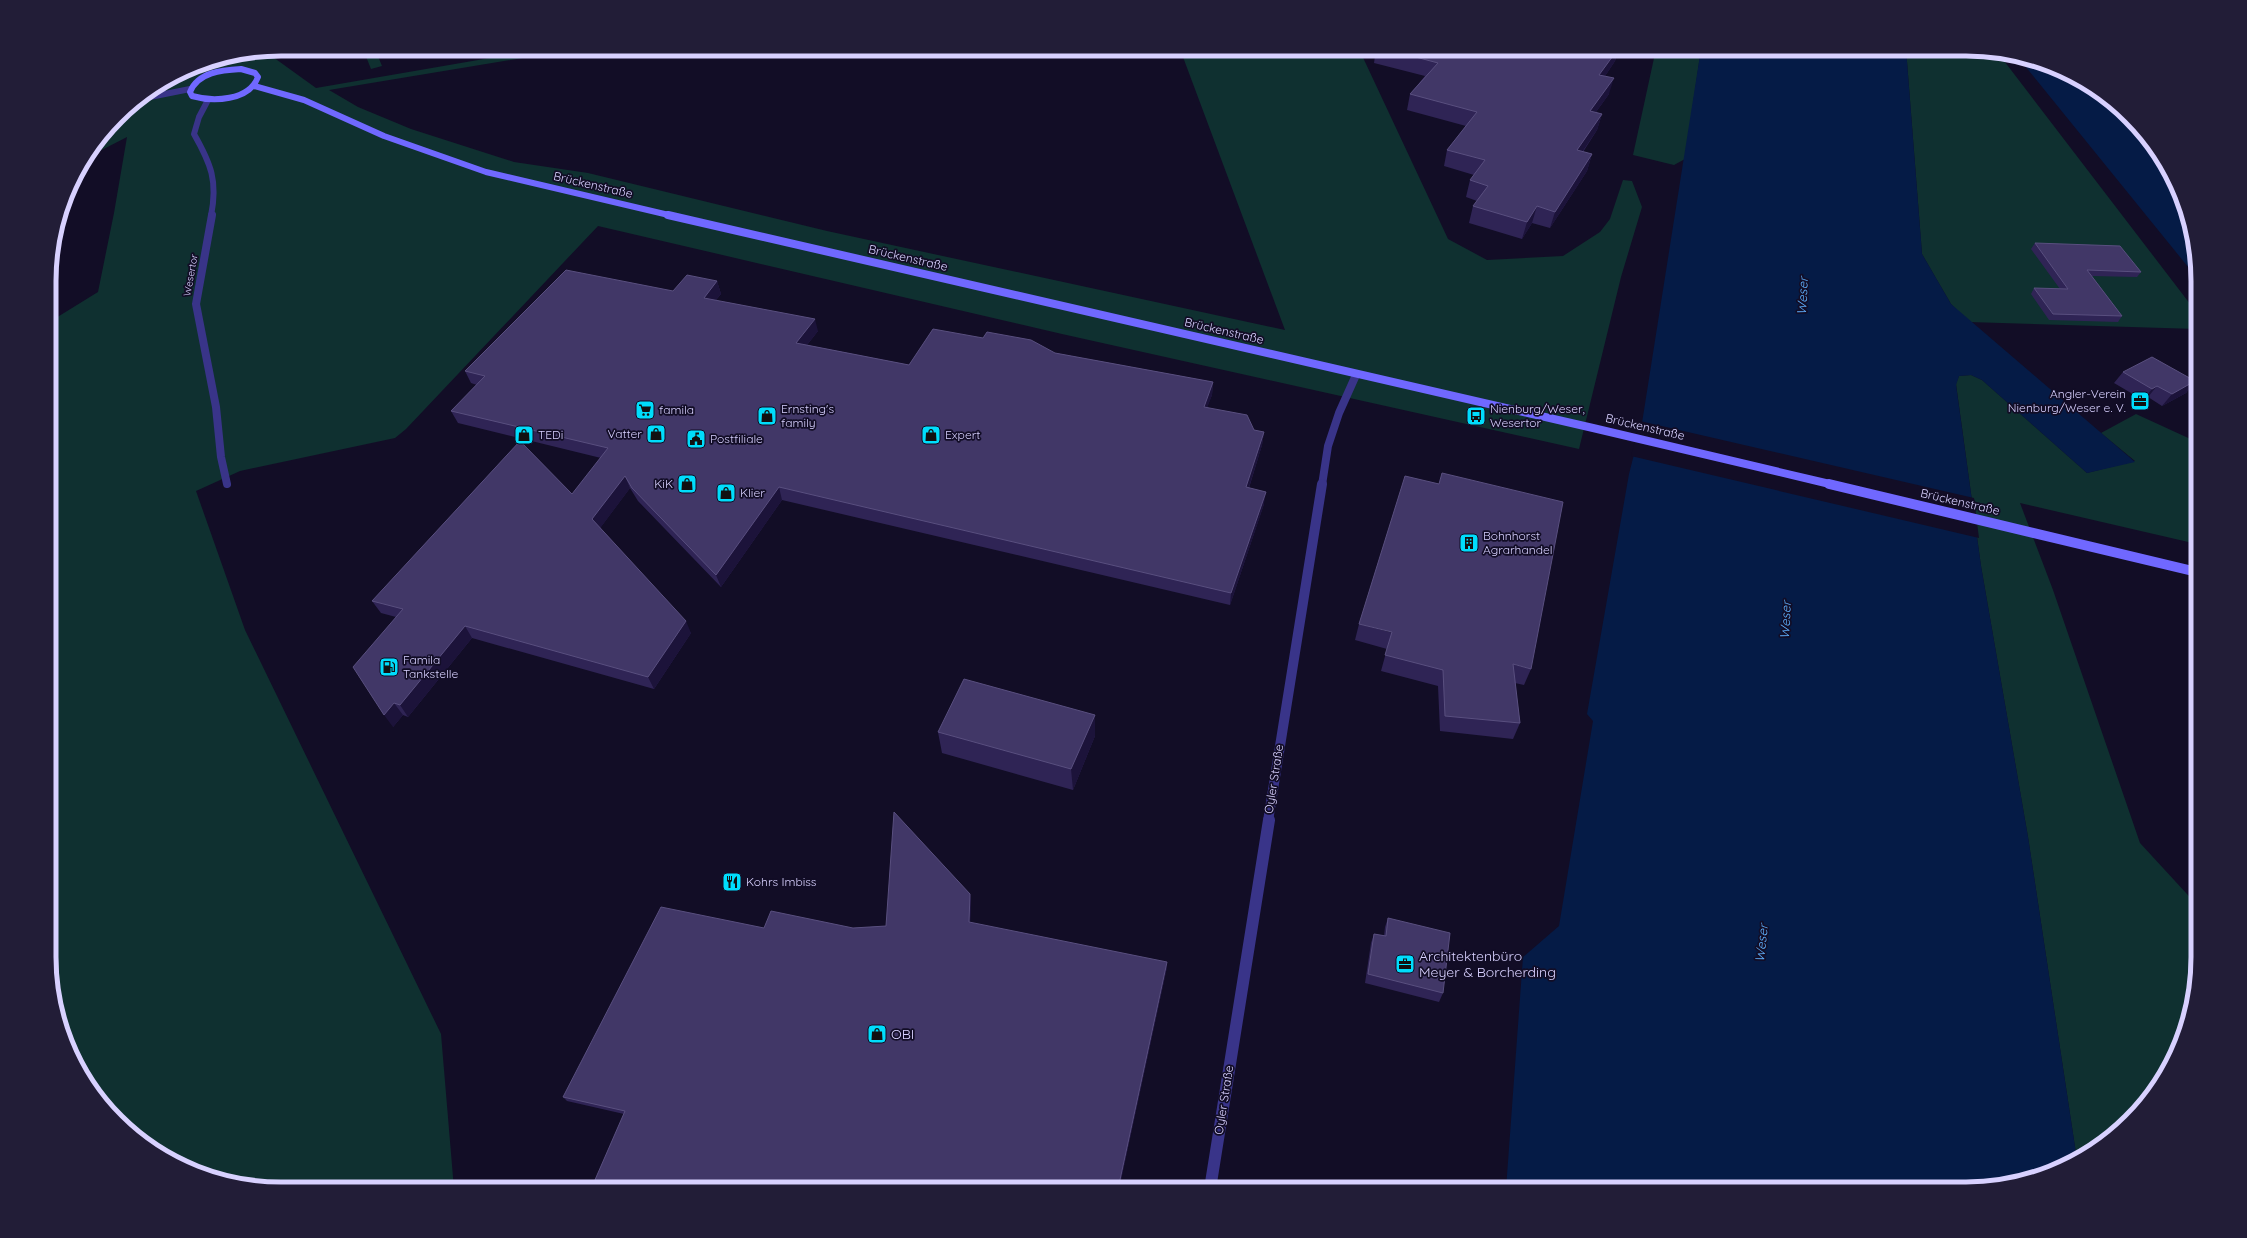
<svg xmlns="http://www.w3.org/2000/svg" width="2247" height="1238" font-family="Quicksand,sans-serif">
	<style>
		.green { fill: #0f3030 }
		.water { fill: #051b46 }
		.pier { fill: #120d26 }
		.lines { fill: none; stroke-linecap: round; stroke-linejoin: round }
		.street-far3 { stroke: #393489; stroke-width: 6 }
		.street-far2 { stroke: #393489; stroke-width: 8 }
		.street-far1 { stroke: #393489; stroke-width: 10 }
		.street { stroke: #393489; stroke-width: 12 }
		.secondary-far2 { stroke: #7068ff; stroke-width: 6 }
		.secondary-far1 { stroke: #7068ff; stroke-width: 8 }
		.secondary { stroke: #7068ff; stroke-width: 10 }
		.wall { fill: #2f2455 }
		.shaded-wall { fill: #1c133a }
		.building { fill: #413767; stroke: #594f7f }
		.labels { text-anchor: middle; stroke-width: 3.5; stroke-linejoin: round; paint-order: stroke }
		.far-street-label { font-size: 10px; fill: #d8d1ff; stroke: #120d26 }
		.street-label { font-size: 12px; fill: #d8d1ff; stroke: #120d26 }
		.poi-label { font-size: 12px; fill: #d8d1ff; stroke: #120d26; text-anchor: start }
		.water-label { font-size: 13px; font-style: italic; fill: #5fb1ff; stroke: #120d26 }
		.near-poi-label { font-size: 14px; fill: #d8d1ff; stroke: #120d26; text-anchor: start }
		.rim { fill: none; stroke: #d8d1ff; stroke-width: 5 }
	</style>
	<rect width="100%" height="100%" fill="#120d26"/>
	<path class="green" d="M363,49h12l7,17 -11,3z
		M542,49h35l-248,41 29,17 53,22 103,33 74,11 239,58 458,99 -105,-281h179l89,190 39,21 76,-4 37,-24 10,-13 13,-39 9,1 10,26 -21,70 -42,172 -517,-115 -464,-108 -192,203 -11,9 -155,33 -44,20 49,139 196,404 13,155h-173l-60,-8 -56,-23 -37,-27 -40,-45 -27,-54 -10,-45v-666l47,-29 16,-79 13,-76 -37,19 38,-49 65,-40 73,-15 50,36z
		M1656,49h45l-16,110 -11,6 -41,-10z
		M1906,49h60l32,4 199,260v16l-228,-7 -18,-18 -29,-50z
		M1971,375l11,5 105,93 48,-12 -34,-28 35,-19 61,28v102l-177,-41 33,87 87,253 58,63v66l-8,45 -23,56 -37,48 -53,39 -49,-323 -47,-271 -25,-182 3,-8z"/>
	<path class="water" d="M1701,49h205l16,205 29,50 184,158 -48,11 -105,-93 -11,-5 -12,1 -3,9 25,181 47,271 49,323 -37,17 -59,12h-475l17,-232 36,-31 34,-205 -6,-7 42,-240 13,-51z
		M2017,56l9,1 56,23 48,37 29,35 27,55 11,59v12z"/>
	<path class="pier" d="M1640,421l334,77 5,40 -348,-82z"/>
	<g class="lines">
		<path class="street-far3" d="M140,99l50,-10
			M208,100l-9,17 -5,17c17,30 24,47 17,82"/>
		<path class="street-far2" d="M212,215l-16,89 20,103 5,50 6,27
			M1322,485l6,-39 11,-33 17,-38"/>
		<path class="street-far1" d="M1268,821l54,-337"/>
		<path class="street" d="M1210,1189l59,-369"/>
		<path class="secondary-far2" d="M241,69l14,4 3,4c-9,24 -45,25 -66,19l-2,-4c8,-20 32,-22 51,-23z
			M254,86l50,14 80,36 102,36 187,44"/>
		<path class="secondary-far1" d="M668,215l925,213 241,57"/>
		<path class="secondary" d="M1829,484l368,88"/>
	</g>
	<path class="wall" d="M1376,49h243l-4,12 -10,15 4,18 -13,18 6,2 -5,16 -14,22 9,2 -5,17 -37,57 -18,-5 -10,16 -53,-16 4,-17 4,-5 -11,-4 4,-17 4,-5 -30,-9 3,-16 19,-24 -59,-16 3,-16 15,-18 -51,-13z
		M2035,243l106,29 -4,5 -45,-1 30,40 -4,6 -69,-2 -18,-26 3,-6 26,1 -29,-40z
		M717,281l4,13 -5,6 102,31 -11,14 102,20 146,-12 158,29 -1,13 -5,12 47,23 10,2 -2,13 -13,43 15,16 -34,101 -448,-105 -61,87 -83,-86 -8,-13 -30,40 91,105 -37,56 -182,-51 -64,79 -5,-2 -10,12 3,-110 -15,-4 -9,-12 200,-107 29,-36 -143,-35 -7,-12 26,-26 -6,-2 -6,-12z
		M2123,372l72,9 -9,12 -24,13 -14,-9 -5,3 -29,-17z
		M1359,624l172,45 -7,16 -9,-2 5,40 -7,16 -73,-8 -2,-45 -57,-15 6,-22 -32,-9z
		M1095,715v21l-22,54 -131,-37 -4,-21z
		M971,899l-1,24 197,44 -48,222h-528l33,-75 -57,-13 -4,-4 201,-169h89l33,-2z
		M1388,918l55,75 -4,9 -74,-19 6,-40 3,-9 10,2 1,-9z"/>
	<path class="shaded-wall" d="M1618,49h1l-4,12 -20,30 4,-16z
		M1614,78l-5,16 -24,33 5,-16z
		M1602,114l-5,16 -25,37 5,-17z
		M1592,154l-5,17 -37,57 5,-16z
		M1537,206l-5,17 -10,16 5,-17z
		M717,281l4,13 -14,16 -3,-12z
		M815,319l3,12 -19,24 -3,-12z
		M2195,381l-9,12 -24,13 10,-12z
		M1213,382l-1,13 -9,24 1,-12z
		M2157,386l-9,11 -5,3 9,-11z
		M1264,432l-2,13 -17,55 1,-13z
		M625,476l5,12 -32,43 -6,-12z
		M779,487l3,13 -61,87 -5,-12z
		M1266,492l-2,12 -34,101 1,-12z
		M686,621l5,12 -37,56 -6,-12z
		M465,626l7,12 -64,79 -8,-12z
		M394,703l9,12 -10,12 -9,-12z
		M1095,715v21l-22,54 -2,-21z
		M970,894l1,5 -1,28 -1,-5z
		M1167,962v5l-48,222h-1z"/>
	<path class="building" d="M1386,49h232l-19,26 15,3 -24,33 12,3 -25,36 15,4 -37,58 -18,-6 -10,16 -54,-16 15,-20 -18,-6 15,-20 -38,-10 30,-38 -67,-18 28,-31z
		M2035,243l85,3 21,26 -54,-2 35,46 -69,-2 -19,-26 34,1z
		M566,270l107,21 14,-16 30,6 -13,17 111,21 -19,24 113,22 24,-36 50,9 4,-6 44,8 24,13 158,29 -9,25 43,8 7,15 10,2 -18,55 20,5 -35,101 -452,-106 -63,88 -84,-87 -7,-12 -33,43 94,102 -38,56 -183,-51 -65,79 -6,-2 -10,12 -31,-48 50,-58 -31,-8 148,-160 52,53 36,-46 -157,-37 34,-35 -20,-5z
		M2152,357l43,24 -23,13 -15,-8 -5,3 -29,-17z
		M1442,473l121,29 -32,167 -18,-5 7,59 -75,-7 -2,-46 -58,-15 7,-23 -33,-8 46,-148 34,8z
		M964,679l131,36 -24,54 -133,-37z
		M894,812l76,82 -1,28 198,40 -49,227h-527l34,-78 -62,-14 98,-190 103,21 7,-17 82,17 33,-2z
		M1388,918l62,15 -7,60 -75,-19 6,-40 12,2z"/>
	<defs>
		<symbol id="office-square" viewBox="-11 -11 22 22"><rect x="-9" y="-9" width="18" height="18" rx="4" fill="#00ddfc" stroke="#120d26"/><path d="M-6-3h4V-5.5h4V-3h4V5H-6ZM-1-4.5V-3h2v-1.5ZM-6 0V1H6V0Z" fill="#111"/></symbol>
		<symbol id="supermarket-square" viewBox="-11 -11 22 22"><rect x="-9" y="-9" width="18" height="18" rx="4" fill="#00ddfc" stroke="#120d26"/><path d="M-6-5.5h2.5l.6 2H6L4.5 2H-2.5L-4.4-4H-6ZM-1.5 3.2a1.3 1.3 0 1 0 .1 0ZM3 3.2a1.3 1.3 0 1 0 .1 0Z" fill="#111"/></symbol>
		<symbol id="shop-square" viewBox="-11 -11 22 22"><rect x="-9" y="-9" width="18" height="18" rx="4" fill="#00ddfc" stroke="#120d26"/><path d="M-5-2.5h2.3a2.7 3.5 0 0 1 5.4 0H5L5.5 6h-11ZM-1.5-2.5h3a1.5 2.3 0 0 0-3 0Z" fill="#111"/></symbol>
		<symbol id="bus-square" viewBox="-11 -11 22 22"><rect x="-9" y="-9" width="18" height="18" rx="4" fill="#00ddfc" stroke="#120d26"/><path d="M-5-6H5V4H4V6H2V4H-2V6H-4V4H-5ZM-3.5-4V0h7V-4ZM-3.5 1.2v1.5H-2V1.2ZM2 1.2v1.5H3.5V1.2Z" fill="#111"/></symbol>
		<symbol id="civic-square" viewBox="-11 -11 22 22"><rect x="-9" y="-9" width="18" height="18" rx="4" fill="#00ddfc" stroke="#120d26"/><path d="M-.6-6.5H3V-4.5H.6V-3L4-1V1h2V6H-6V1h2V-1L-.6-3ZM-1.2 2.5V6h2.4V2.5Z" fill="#111"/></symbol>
		<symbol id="building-square" viewBox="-11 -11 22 22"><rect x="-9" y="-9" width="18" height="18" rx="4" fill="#00ddfc" stroke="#120d26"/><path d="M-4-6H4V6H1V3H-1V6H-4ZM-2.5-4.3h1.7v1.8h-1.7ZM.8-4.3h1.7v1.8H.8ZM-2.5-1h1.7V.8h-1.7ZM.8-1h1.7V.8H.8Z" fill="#111"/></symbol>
		<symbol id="fuel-square" viewBox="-11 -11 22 22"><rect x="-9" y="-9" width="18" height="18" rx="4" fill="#00ddfc" stroke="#120d26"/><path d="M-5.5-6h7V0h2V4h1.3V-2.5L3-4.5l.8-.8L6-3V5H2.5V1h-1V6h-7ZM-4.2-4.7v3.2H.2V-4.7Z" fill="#111"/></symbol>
		<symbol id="restaurant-square" viewBox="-11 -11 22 22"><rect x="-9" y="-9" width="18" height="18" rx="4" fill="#00ddfc" stroke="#120d26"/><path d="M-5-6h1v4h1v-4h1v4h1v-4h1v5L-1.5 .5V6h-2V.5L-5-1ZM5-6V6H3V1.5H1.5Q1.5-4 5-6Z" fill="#111"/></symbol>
	</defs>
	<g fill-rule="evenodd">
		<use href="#office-square" x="2129" y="390" width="22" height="22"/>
		<use href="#supermarket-square" x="634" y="399" width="22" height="22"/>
		<use href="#shop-square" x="756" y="405" width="22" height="22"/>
		<use href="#bus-square" x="1465" y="405" width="22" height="22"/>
		<use href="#shop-square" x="645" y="423" width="22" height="22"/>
		<use href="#shop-square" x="513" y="424" width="22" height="22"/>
		<use href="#shop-square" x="920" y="424" width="22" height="22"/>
		<use href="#civic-square" x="685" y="428" width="22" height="22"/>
		<use href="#shop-square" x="676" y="473" width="22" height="22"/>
		<use href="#shop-square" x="715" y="482" width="22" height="22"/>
		<use href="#building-square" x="1458" y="532" width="22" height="22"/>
		<use href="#fuel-square" x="378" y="656" width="22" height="22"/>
		<use href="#restaurant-square" x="721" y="871" width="22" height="22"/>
		<use href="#office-square" x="1394" y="953" width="22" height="22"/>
		<use href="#shop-square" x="866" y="1023" width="22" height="22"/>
	</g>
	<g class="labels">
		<g class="far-street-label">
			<text transform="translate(190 275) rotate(-80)" y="4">Wesertor</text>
		</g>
		<g class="street-label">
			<text transform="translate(593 185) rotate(13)" y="4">Brückenstraße</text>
			<text transform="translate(908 258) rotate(13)" y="4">Brückenstraße</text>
			<text transform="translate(1224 331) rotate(13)" y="4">Brückenstraße</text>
			<text transform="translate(1645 427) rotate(13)" y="4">Brückenstraße</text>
			<text transform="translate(1960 502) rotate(13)" y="4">Brückenstraße</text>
			<text transform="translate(1274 779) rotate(-81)" y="4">Oyler Straße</text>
			<text transform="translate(1224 1100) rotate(-81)" y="4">Oyler Straße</text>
		</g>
		<g class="poi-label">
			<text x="2126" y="398" text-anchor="end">Angler-Verein<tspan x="2126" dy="14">Nienburg/Weser e. V.</tspan></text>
			<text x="781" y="413">Ernsting's<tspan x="781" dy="14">family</tspan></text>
			<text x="1490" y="413">Nienburg/Weser,<tspan x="1490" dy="14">Wesertor</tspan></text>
			<text x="659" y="414">famila</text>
			<text x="642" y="438" text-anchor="end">Vatter</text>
			<text x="538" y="439">TEDi</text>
			<text x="945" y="439">Expert</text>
			<text x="710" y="443">Postfiliale</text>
			<text x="673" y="488" text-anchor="end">KiK</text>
			<text x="740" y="497">Klier</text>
			<text x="1483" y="540">Bohnhorst<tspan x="1483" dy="14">Agrarhandel</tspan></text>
			<text x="403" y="664">Famila<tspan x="403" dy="14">Tankstelle</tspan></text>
			<text x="746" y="886">Kohrs Imbiss</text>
		</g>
		<g class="water-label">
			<text transform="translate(1802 296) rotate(-87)" y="5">Weser</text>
			<text transform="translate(1785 620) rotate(-87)" y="5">Weser</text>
			<text transform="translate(1761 943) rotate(-84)" y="5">Weser</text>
		</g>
		<g class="near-poi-label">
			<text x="1419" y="961">Architektenbüro<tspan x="1419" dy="16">Meyer &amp; Borcherding</tspan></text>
			<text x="891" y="1039">OBI</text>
		</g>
	</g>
	<path d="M0 0H2247V1238H0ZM281 56H1966A225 225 0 0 1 2191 281V957A225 225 0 0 1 1966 1182H281A225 225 0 0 1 56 957V281A225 225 0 0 1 281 56Z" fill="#221d37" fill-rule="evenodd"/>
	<path class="rim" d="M281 56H1966A225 225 0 0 1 2191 281V957A225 225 0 0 1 1966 1182H281A225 225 0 0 1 56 957V281A225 225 0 0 1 281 56Z"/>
</svg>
